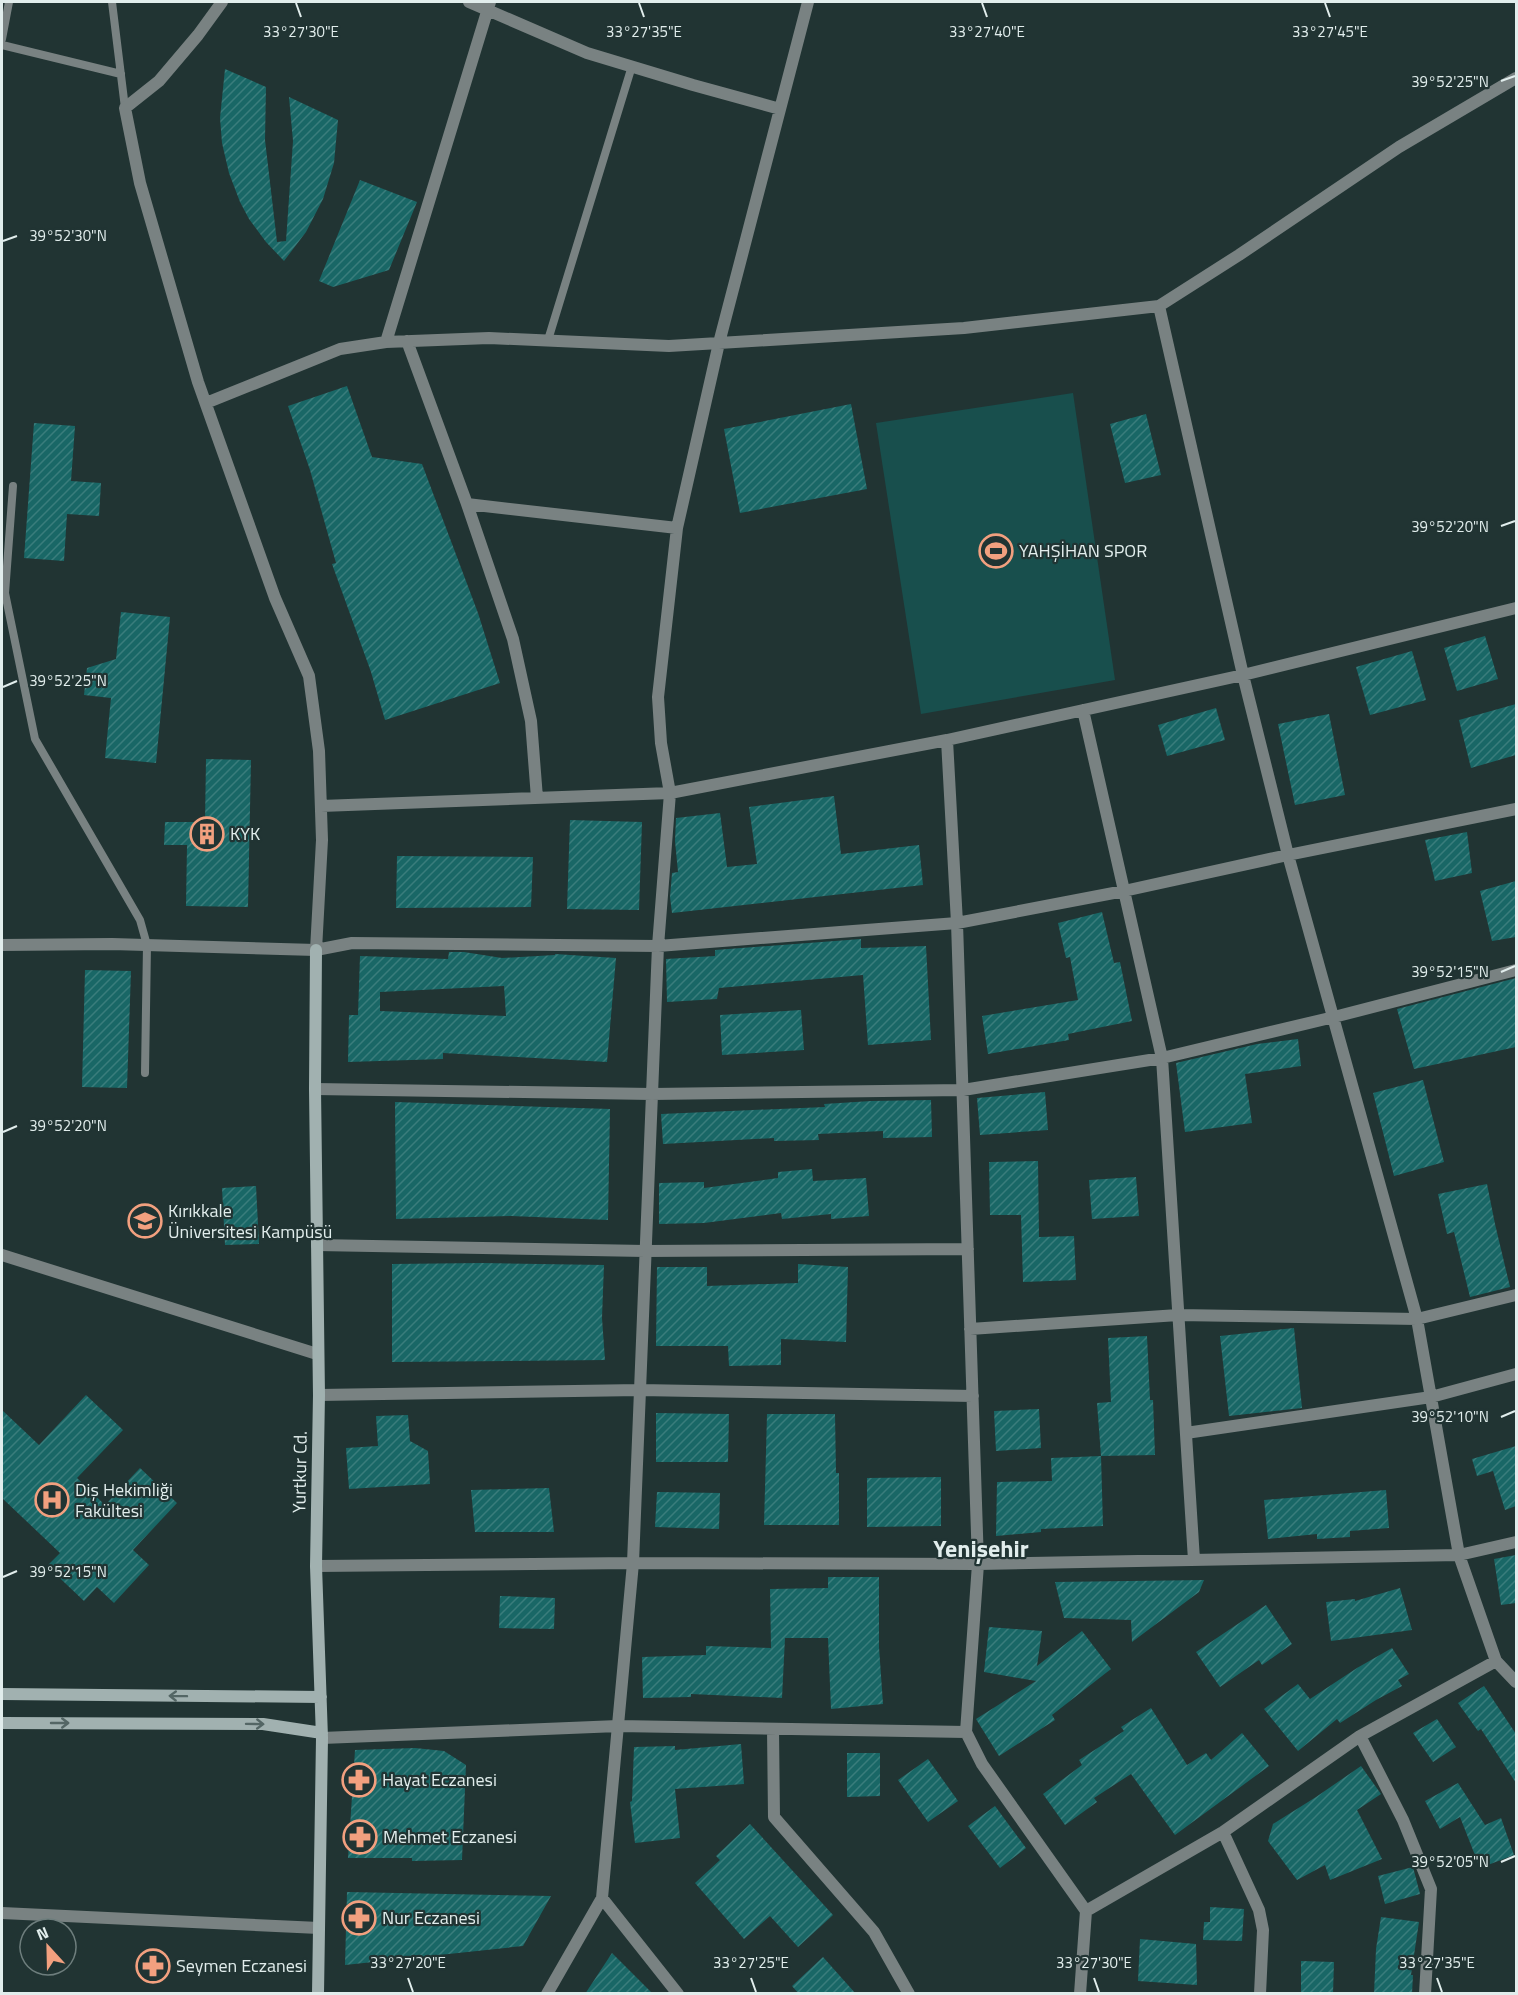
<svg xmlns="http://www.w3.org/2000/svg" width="1518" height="1995" font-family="'Titillium Web',sans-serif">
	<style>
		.grass { fill: #184f4d }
		.building { fill: url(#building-hatch); fill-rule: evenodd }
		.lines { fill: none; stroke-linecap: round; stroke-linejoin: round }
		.lane { stroke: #798282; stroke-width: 8 }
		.street { stroke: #798282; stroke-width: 12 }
		.secondary { stroke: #a1b1b0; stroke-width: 12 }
		.oneway { stroke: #546665 }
		.ticks { fill: none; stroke: #e1edec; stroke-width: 2 }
		.labels { text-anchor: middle; stroke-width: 4.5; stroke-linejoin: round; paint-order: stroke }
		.poi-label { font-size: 18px; fill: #e1edec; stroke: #213433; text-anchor: start }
		.street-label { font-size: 18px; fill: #e1edec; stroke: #213433 }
		.district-label { font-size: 24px; font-weight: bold; fill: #e1edec; stroke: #213433 }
		.ticks-label { font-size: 15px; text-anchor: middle; fill: #e1edec; stroke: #213433; stroke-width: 4.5; stroke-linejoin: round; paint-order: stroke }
	</style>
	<defs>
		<pattern id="building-hatch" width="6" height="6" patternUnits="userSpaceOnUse" patternTransform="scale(1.5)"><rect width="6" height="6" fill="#196766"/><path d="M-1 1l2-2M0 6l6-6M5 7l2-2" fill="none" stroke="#3a7d7c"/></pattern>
	</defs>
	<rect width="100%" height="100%" fill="#213433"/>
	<path class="grass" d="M1073,393l42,287 -194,34 -45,-291z"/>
	<path class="building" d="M225,69l41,18 -1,53 12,102 9,-1 7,-100 -4,-44 49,23 -4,43 -11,36 -17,33 -22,29 -18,-19 -17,-23 -9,-17 -11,-29 -7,-30 -2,-25z
		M360,180l57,22 -28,68 -56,17 -14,-6z
		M347,386l25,71 50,7 56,149 22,70 -115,37 -14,-48 -39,-108 4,-1 -26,-93 -22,-64z
		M851,404l16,85 -127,24 -16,-84z
		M1146,414l15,61 -36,8 -15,-59z
		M34,423l41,3 -4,55 30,2 -2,33 -32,-2 -3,47 -40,-3z
		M121,612l49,5 -14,146 -51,-5 6,-60 -27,-3 3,-27 29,-9z
		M1485,636l13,43 -41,12 -13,-43z
		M1412,651l14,49 -56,15 -14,-48z
		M1516,704v51l-45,13 -12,-48z
		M1216,708l9,32 -58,16 -9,-31z
		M1329,714l16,81 -50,10 -17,-81z
		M206,759l45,1 -3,147 -62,-1 1,-61h-23l1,-23h40z
		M834,796l7,58 78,-9 4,40 -251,28 -2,-16 2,-24 6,-1 -3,-31 1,-23 44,-5 7,54 30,-3 -8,-57z
		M570,820l72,2 -3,88 -72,-1z
		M1467,832l5,41 -37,8 -10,-41z
		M397,856l136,1 -2,50 -135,1z
		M1516,881v56l-24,4 -12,-50z
		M1102,912l12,51 6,-1 12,59 -64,13 1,6 -81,14 -6,-38 96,-16 -8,-43 -4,1 -8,-35z
		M861,939v9l65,-2 5,94 -63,5 -5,-70 -144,13 -2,11 -50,3 -1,-43 49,-3v-6z
		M449,952h15l38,6 53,-3v-1l61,4 -9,104 -164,-9v6l-95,3 1,-47h9l2,-59 88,3zM504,986l2,30 -126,-5v-19z
		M85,970l46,1 -4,117 -45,-1z
		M1516,978v69l-102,22 -17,-60z
		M801,1010l3,40 -82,5 -2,-40z
		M1298,1039l3,27 -56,8 7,49 -67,9 -9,-69 81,-19z
		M1423,1080l21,82 -50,14 -21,-83z
		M1045,1092l3,38 -68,5 -3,-37z
		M931,1100l1,37 -49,1v-7l-65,3 1,6 -45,1v-3l-111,6 -2,-30 164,-7 -1,-3 47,-3z
		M395,1102l215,7 -2,111 -97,-4 -115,3z
		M1038,1161l1,76 35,-1 2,44 -53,2 -2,-67h-31l-1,-53z
		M812,1169l1,12 53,-3 3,38 -38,3v-5l-49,5 -1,-6 -77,10 -45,1v-41l45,-1v6l74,-10v-6z
		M1136,1177l3,39 -47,3 -3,-39z
		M1487,1184l8,40 15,63 -40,10 -16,-65 -7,2 -9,-40z
		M256,1186l3,58 -34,1 -3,-57z
		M482,1263l122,2 -2,53 3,42 -213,2v-98z
		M798,1264l50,3 -2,75 -65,-3v26l-52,1 -1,-20h-72l1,-79h50v19l91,-3z
		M1294,1328l8,80 -73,8 -9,-80z
		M1147,1336l3,64h3l2,55 -54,1 -4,-53 14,-1 -3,-64z
		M86,1395l37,35 -46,48 28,27 35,-37 37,35 -44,47 16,15 -35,38 -17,-16 -13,14 -37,-35 13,-13 -58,-55v-88l37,35z
		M1039,1409l2,39 -45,3 -2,-40z
		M656,1413l73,1 -1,48h-72z
		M767,1414h68l1,59h3v52h-75z
		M408,1415l2,26 18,10 2,33 -81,5 -3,-41 32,-2 -2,-30z
		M1516,1446v60l-11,4 -12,-39 -16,5 -5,-17z
		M1101,1456l2,70 -62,3v3l-45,4 1,-54 55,-1 -1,-23z
		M941,1477v49l-74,1v-49z
		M549,1488l5,44h-79l-4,-42z
		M1386,1490l3,38 -39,3v6l-33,2v-5l-49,5 -4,-39z
		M657,1492l63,1 -1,36 -64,-2z
		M1516,1555v48l-15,2 -7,-46z
		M828,1577h51v70l4,57 -52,5 -3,-71h-43l-3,60 -91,-4v3l-48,1 -1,-41 64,-2v-9l65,2 -1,-59 58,-1z
		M1204,1580l-5,12 -67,50 -1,-22 -67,-2 -9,-36z
		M1400,1588l12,42 -81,11 -5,-39 29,-3v2z
		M500,1596l55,2 -1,31 -55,-1z
		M1266,1605l26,39 -30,21 -3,-5 -39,27 -24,-35z
		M989,1627l53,4 -5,35 45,-35 29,38 -59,46 3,5 -56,36 -23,-37 60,-38 -52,-9z
		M1392,1648l17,26 -11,6 4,6 -26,14 -36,23 -3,-4 -39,32 -34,-42 34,-25 12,15 47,-31z
		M1484,1686l32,48v49l-35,-54 -3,2 -20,-28z
		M1151,1708l36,57 19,-12 5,7 31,-27 27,33 -94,69 -44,-61 -37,24 3,4 -32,23 -22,-31 39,-29 -3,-5 45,-29 -3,-4z
		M1437,1719l19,28 -23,15 -20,-29z
		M741,1744l3,40 -69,5 5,49 -45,5 -5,-41 2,-1 2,-54 41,-1v4z
		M415,1748l29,3 22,14 -4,95 -50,1v-3h-64l7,-108z
		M847,1753h33v43l-33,1z
		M928,1759l30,42 -30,21 -30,-42z
		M1361,1766l20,28 -24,16 25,49 -52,21 -5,-15 -28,15 -29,-39 5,-17 43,-27z
		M1458,1783l27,42 16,-7 13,37 -34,13 -20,-51 -20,12 -15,-28z
		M995,1806l31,42 -26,20 -32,-42z
		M750,1824l83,91 -35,32 -28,-31 -26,23 -49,-56 25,-23 -4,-4z
		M1413,1867l7,27 -35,10 -7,-28z
		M347,1892l204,4 -28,50 -178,19z
		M1210,1907l34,2 -2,32 -39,-1 1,-18h6z
		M1381,1917l38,5 -8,53h2l-1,19h-38l2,-45z
		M1140,1939l56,5 1,41 -59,-4z
		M612,1953l41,41h-68z
		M823,1957l33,37h-57l-7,-8z
		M1301,1961l33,1 -1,32h-32z"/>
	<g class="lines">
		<path class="lane" d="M112,2l13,106
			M2,39l7,-37
			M2,45l119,29
			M548,340l84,-274
			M13,486l-8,107 30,146 105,181 7,25 -2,128"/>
		<path class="street" d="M222,2l-24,33 -39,46 -34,27 15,75 58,199 77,216 34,78 10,75 3,89 -6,110
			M469,2l118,51 106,32 87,24
			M1159,306l84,369 45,180 129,464 42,236 37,106 20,21
			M407,341l60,163 46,135 18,82 6,77
			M386,342l104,-340
			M206,403l134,-54 46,-7 103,-4 180,8 50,-3 245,-15 195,-22 80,-51 160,-108 117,-69
			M467,504l210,24
			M1083,710l79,348 32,502
			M947,740l10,183 21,641 -12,168 16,32 104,147 -6,83
			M321,806l349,-13 277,-53 296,-65 273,-67
			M2,945l110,-1 204,6 36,-7 306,3 299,-23 167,-32 164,-36 228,-46
			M315,1089l337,5 311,-4 199,-32 172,-41 182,-47
			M317,1245l328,6 323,-2
			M2,1255l315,99
			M970,1329l208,-14 239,4 99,-24
			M319,1395l321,-5 333,6
			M1186,1433l245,-36 85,-23
			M316,1566l317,-3 345,1 481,-9 57,-13
			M773,1729l1,88 100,115 35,62
			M1360,1736l43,84 28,69 -6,105
			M322,1738l296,-12 348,6
			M1223,1832l36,78 4,20 -3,64
			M602,1898l76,96
			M1086,1911l137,-79 137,-96 136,-75
			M2,1913l317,15
			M547,1994l55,-96 31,-335 25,-617 12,-153 -9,-50 -3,-46 19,-169 42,-185 89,-341"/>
		<path class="secondary" d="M316,950l-1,139 4,306 -3,171 6,172 -4,256
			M2,1694l319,3
			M2,1723l261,1 59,9"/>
	</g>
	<defs><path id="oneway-shaft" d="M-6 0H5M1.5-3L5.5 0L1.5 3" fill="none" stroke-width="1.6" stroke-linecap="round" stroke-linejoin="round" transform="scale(1.5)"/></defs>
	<g class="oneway">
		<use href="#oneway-shaft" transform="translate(178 1696) rotate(-179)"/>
		<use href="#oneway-shaft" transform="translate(60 1723)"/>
		<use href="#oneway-shaft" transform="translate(255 1724) rotate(1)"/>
	</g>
	<path class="ticks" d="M296,3l5,14M639,3l5,14M982,3l5,14M1325,3l5,14M1501,81l14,-5M3,241l14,-5M1501,526l14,-5M3,687l14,-6M1501,972l14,-6M3,1132l14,-6M1501,1417l14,-6M3,1577l14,-6M1501,1862l14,-6M408,1978l5,14M751,1978l5,14M1094,1978l5,14M1437,1978l5,14"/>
	<defs>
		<symbol id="stadium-ring" viewBox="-11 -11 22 22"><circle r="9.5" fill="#213433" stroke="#f2a07f" stroke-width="1.5"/><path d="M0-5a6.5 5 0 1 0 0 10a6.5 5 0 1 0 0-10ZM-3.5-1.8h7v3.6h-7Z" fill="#f2a07f"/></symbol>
		<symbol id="building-ring" viewBox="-11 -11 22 22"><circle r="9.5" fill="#213433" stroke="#f2a07f" stroke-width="1.5"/><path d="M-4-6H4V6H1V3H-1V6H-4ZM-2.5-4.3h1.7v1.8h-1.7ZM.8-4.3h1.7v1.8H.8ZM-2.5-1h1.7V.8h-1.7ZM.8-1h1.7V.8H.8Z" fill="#f2a07f"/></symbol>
		<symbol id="university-ring" viewBox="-11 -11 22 22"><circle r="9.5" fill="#213433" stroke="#f2a07f" stroke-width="1.5"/><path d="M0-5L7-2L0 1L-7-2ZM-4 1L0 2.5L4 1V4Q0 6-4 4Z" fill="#f2a07f"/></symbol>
		<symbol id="hospital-ring" viewBox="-11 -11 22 22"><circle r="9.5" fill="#213433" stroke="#f2a07f" stroke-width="1.5"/><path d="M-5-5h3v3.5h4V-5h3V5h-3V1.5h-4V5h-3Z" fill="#f2a07f"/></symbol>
		<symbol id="pharmacy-ring" viewBox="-11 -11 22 22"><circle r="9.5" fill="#213433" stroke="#f2a07f" stroke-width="1.5"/><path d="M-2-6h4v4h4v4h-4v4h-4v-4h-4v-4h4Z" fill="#f2a07f"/></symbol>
	</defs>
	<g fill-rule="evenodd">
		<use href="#stadium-ring" x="977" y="532" width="38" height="38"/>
		<use href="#building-ring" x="188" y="815" width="38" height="38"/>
		<use href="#university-ring" x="126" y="1202" width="38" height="38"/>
		<use href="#hospital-ring" x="33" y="1481" width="38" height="38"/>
		<use href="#pharmacy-ring" x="340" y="1761" width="38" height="38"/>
		<use href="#pharmacy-ring" x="341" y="1818" width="38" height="38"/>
		<use href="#pharmacy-ring" x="340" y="1899" width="38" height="38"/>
		<use href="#pharmacy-ring" x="134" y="1947" width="38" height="38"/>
	</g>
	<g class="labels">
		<g class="poi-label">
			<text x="1019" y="557">YAHŞİHAN SPOR</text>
			<text x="230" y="840">KYK</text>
			<text x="168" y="1217">Kırıkkale<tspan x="168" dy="21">Üniversitesi Kampüsü</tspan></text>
			<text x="75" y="1496">Diş Hekimliği<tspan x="75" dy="21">Fakültesi</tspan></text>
			<text x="382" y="1786">Hayat Eczanesi</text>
			<text x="383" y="1843">Mehmet Eczanesi</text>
			<text x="382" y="1924">Nur Eczanesi</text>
			<text x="176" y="1972">Seymen Eczanesi</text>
		</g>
		<g class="street-label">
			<text transform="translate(300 1472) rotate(-89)" y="6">Yurtkur Cd.</text>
		</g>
		<g class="district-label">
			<text x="981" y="1557">Yenişehir</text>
		</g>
	</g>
	<g class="ticks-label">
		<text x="301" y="37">33°27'30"E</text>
		<text x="644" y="37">33°27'35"E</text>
		<text x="987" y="37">33°27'40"E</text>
		<text x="1330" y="37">33°27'45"E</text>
		<text x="1450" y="87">39°52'25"N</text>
		<text x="68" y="241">39°52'30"N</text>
		<text x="1450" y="532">39°52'20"N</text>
		<text x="68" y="686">39°52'25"N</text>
		<text x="1450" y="977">39°52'15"N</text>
		<text x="68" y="1131">39°52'20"N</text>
		<text x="1450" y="1422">39°52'10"N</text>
		<text x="68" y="1577">39°52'15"N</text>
		<text x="1450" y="1867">39°52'05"N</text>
		<text x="408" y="1968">33°27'20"E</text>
		<text x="751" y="1968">33°27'25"E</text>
		<text x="1094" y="1968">33°27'30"E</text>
		<text x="1437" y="1968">33°27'35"E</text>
	</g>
	<rect width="1518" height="1995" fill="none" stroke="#e1edec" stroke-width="6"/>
	<g transform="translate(48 1947) rotate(338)"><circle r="28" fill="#213433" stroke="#6e7e7d" stroke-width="1.5"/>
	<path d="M0-4.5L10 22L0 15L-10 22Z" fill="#f2a07f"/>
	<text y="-9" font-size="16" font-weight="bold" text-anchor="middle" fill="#e1edec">N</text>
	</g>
</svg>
